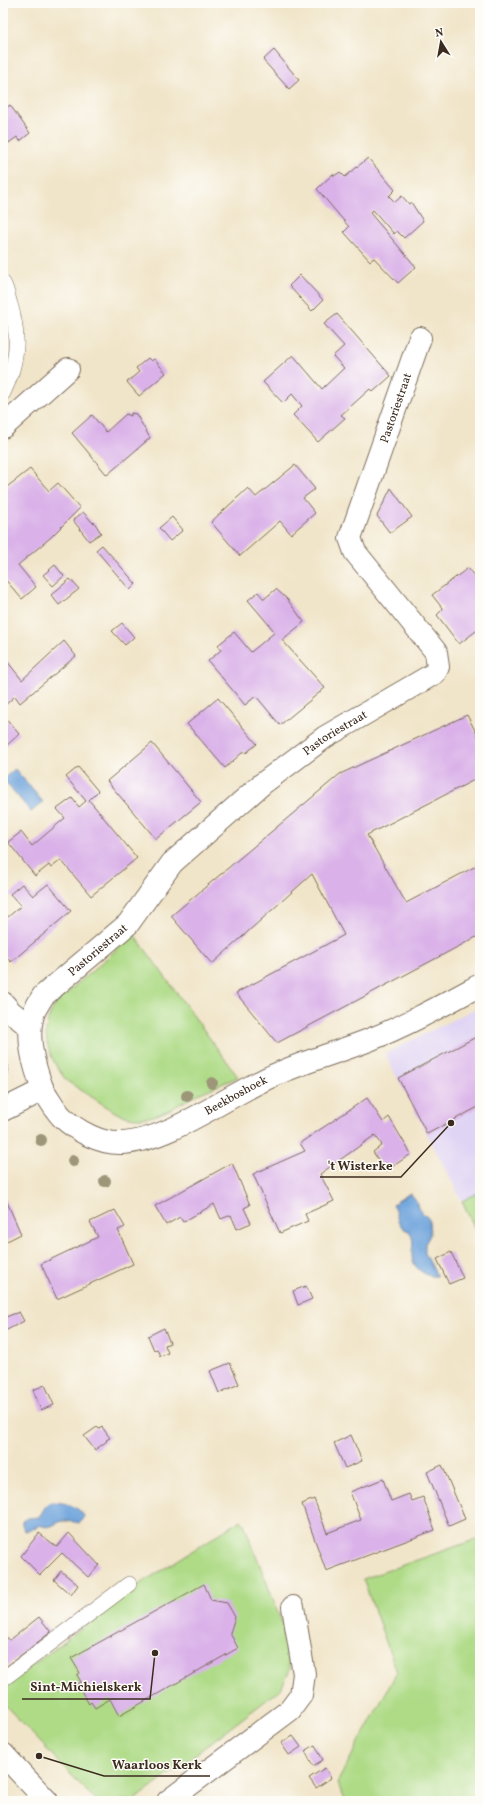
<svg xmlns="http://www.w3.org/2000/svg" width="483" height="1804" font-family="Vollkorn,serif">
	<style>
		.built { fill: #e0d4f4 }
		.green { fill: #afdb87; stroke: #758252 }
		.water { fill: #6fa4dc; stroke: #55677d }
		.building { fill: #dab2e9 }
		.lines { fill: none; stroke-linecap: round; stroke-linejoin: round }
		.service-casing { stroke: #7b6b5a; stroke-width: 16 }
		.minor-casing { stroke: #7b6b5a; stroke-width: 24 }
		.tertiary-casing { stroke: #7b6b5a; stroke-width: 24 }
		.service { stroke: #fff; stroke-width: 15 }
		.minor { stroke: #fff; stroke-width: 22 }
		.tertiary { stroke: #fff; stroke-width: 22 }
		.tree { fill: #9d9679 }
		.labels { text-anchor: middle; stroke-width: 3; stroke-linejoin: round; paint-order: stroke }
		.street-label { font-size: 12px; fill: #3b2a1e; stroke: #fdfcf7 }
		.leader { fill: none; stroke: #3b2a1e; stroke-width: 1.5 }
		.callout-dot { fill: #3b2a1e; stroke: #fdfcf7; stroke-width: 1.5 }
		.callout-label { font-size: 13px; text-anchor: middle; font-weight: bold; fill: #3b2a1e; stroke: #fdfcf7; stroke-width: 3; stroke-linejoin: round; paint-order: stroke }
	</style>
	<rect width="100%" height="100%" fill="#fdfcf7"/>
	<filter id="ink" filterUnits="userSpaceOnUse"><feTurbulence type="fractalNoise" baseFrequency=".025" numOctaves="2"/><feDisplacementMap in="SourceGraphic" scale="8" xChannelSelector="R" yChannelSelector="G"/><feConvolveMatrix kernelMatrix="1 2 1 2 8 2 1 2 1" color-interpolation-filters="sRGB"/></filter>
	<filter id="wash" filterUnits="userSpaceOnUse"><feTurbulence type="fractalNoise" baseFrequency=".012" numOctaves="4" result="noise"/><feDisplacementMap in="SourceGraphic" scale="16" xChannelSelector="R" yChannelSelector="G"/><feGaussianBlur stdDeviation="0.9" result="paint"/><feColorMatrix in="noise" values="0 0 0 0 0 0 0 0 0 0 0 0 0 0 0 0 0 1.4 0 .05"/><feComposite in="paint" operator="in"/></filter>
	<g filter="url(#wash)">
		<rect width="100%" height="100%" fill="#f1e5c9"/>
		<path class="built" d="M480,1006v186l-18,9 -77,-147z"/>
		<path class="green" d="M134,934l104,143c-13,6 -27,11 -40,17 -29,15 -50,34 -83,18l-48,-31c-14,-16 -27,-43 -18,-64 2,-5 5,-10 7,-14z
			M480,1192v47l-18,-38z
			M241,1520l3,4 39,101 7,44 -9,20 -147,112h-38l-93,-98v-15l132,-101z
			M480,1538v263h-134l-9,-18 60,-111 -34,-93z"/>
		<path class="water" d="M15,769l28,33 -12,10 -28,-33z
			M410,1193l6,7 2,8 11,11 1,16 -5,9v9l12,23c-11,2 -25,-9 -25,-20 0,-11 3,-16 -3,-25 -12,-3 -12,-17 -16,-27z
			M51,1502c12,0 27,3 33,14l-1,4 -4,3c-4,-1 -9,-2 -13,-2 -10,-1 -14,10 -26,4l-14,7 -4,-7v-4l6,-3 11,-1 8,-13z"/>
		<g id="blocks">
			<path class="building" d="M274,50l25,30 -10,9 -26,-29z
				M10,105l20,28 -10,8 -3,-4 -14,10v-37z
				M368,158l27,32 -6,6 6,6 7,-6 7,8 2,-2 12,19 -19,17 -7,-7 -3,3 -21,-24 -3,3 46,54 -18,16 -24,-25 -4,3 -26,-29 5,-5 -32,-38 16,-15 1,2 6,-4 5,5z
				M300,275l23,25 -11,11 -23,-25z
				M337,314l54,62 -18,16 -3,-3 -29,26 4,3 -27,24 -25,-27 9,-9 -10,-12 -9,9 -20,-21 30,-27 29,34 22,-21 -11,-12 11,-10 -20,-22z
				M148,358l3,3 3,-2 12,14 -27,23 -12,-14 12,-10 -3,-4z
				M131,413l5,1 14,24 -43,37 -35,-42 20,-18 14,17 20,-18 5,2z
				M295,465l20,24 -12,9 12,15 -24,21 -11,-13 -40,35 -29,-34 37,-34 8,9z
				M30,469l19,22 9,-8 22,25 -30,30 -32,27 18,22 -14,12 -19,-22v-87z
				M391,488l21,29 -22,16 -13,-17z
				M83,512l10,11 1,-1 7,11 -12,8 -16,-21z
				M172,517l11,13 -13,11 -11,-13z
				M102,545l34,39 -6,6 -34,-40z
				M55,565l9,11 -11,10 -10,-11z
				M468,568l12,16v44l-21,16 -22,-29 6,-6 -11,-14z
				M70,579l9,10 -20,16 -8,-10z
				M276,589l11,10 17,23 -22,18 43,48 -45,37 -24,-29 -11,9 -37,-44 13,-11 -3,-5 16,-13 17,20 24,-20 -27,-32 10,-8 6,7z
				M122,623l12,14 -9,8 -13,-14z
				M64,641l12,15 -56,47 -5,-7 -12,11v-51l19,24z
				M218,698l39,46 -11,9 -2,-2 -19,17 -38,-44z
				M467,715l13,25v37l-113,58 39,68 74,-39v71l-203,108 -41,-50 108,-58 -32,-61 -100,90 -41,-48 169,-142z
				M5,717l14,17 -14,13 -2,-3v-25z
				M152,743l49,59 -45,37 -49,-58z
				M78,767l20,24 -9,9 48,58 -46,38 -30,-36 -10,8 -2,-3 -14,11 -27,-34 13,-10 11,14 33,-28 -8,-9 15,-11 7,9 7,-6 -20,-24z
				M22,884l11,12 15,-12 23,27 -60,51 -8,-9v-32l18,-15 -11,-12z
				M480,1035v71l-53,28 -29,-56z
				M3,1056l6,14 -6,2z
				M367,1098l16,24 6,-5 22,37 -25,17 -13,-19 9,-7 -7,-10 -55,39 14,27 -29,13 3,7 -28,12 -27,-59 52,-23 -5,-8z
				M232,1163l18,42 -6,3 7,15 -14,6 -6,-14 -10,4 -7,-15 -31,18 -3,-5 -14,8 -11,-19z
				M3,1193l18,41 -18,9z
				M115,1210l10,17 -7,3 15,34 -76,35 -16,-35 57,-27 -8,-15z
				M451,1252l12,26 -14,6 -12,-25z
				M306,1286l6,13 -14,6 -5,-14z
				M19,1312l5,9 -21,11v-14z
				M164,1328l6,15 -5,2 3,8 -8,3 -3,-7 -3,1 -6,-14z
				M230,1363l9,21 -20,9 -9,-22z
				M45,1385l9,20 -13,5 -8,-20z
				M97,1427l2,2 3,-2 8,11 -4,2 1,1 -12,9 -11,-14z
				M351,1435l11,26 -17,7 -11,-25z
				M442,1465l23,54 -16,7 -22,-54z
				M383,1479l8,22 18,-7 3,7 11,-4 12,33 -109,41 -24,-67 12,-5 13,34 34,-13 -11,-28z
				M39,1533l18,14 12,-14 30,32 -11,12 -26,-24 -22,22 -19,-19z
				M61,1571l17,14 -7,10 -17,-15z
				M204,1584l7,16 16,3 8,14 -5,16 8,15 -119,68 -9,-17 -15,9 -4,-6 -2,2 -12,-20 4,-2 -4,-7 3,-2 -9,-15z
				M39,1617l12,15 -48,37v-34l7,5z
				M293,1736l8,11 -12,8 -8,-12z
				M315,1745l8,15 -10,6 -8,-15z
				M325,1768l6,10 -15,10 -7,-10z"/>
		</g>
	</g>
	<g filter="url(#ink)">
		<use href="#blocks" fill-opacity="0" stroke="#7b6b5a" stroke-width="1"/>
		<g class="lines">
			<defs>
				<path id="service" d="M3,283c4,7 5,15 7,21 10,33 8,58 -7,89
					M3,1679l126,-95"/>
				<g id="minor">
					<path d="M3,427l65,-58"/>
					<path d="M3,1003l8,9 19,15"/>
					<path id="s1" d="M43,1090c-9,-24 -18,-53 -9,-78 2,-5 6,-11 9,-16l85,-72 44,-61 90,-79 63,-47 110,-64 3,-6 -2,-15 -81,-100 -5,-14 70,-200"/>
					<path id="s2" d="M3,1110l40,-20c6,8 12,20 19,27 15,14 38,27 60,26 46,-2 105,-47 148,-66 32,-15 66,-24 99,-37 38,-15 74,-35 111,-55"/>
					<path d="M168,1801l122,-91 11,-15 3,-21 -11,-67"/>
				</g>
				<path id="tertiary" d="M3,1754l44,47"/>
			</defs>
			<use href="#service" class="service-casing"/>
			<use href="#minor" class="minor-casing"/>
			<use href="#tertiary" class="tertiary-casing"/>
			<use href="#service" class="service"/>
			<use href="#minor" class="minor"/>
			<use href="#tertiary" class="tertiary"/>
		</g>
		<g class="tree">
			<circle cx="212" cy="1083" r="6"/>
			<circle cx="187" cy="1096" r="6"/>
			<circle cx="41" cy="1140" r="6"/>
			<circle cx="73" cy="1161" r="6"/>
			<circle cx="105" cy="1181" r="6"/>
		</g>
	</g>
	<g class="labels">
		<g class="street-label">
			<text dy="4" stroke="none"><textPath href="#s1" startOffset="914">Pastoriestraat</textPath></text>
			<text dy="4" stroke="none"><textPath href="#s1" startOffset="494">Pastoriestraat</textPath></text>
			<text dy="4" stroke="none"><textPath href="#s1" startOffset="170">Pastoriestraat</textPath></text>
			<text dy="4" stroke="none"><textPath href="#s2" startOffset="269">Beekboshoek</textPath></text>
		</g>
	</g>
	<path class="leader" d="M451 1123L401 1177H320M155 1653L150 1699H22M39 1756L104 1776H210"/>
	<g class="callout-dot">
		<circle cx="451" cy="1123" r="4"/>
		<circle cx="155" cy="1653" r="4"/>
		<circle cx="39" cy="1756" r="4"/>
	</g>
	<g class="callout-label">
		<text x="360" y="1170">'t Wisterke</text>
		<text x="86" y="1691">Sint-Michielskerk</text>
		<text x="157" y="1769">Waarloos Kerk</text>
	</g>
	<rect width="483" height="1804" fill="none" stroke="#fdfcf7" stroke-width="16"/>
	<g transform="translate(441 42) rotate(349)" stroke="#fdfcf7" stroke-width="3" paint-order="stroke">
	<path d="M0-3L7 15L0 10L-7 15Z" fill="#3b2a1e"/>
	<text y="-6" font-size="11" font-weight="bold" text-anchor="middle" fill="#3b2a1e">N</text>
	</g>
</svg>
